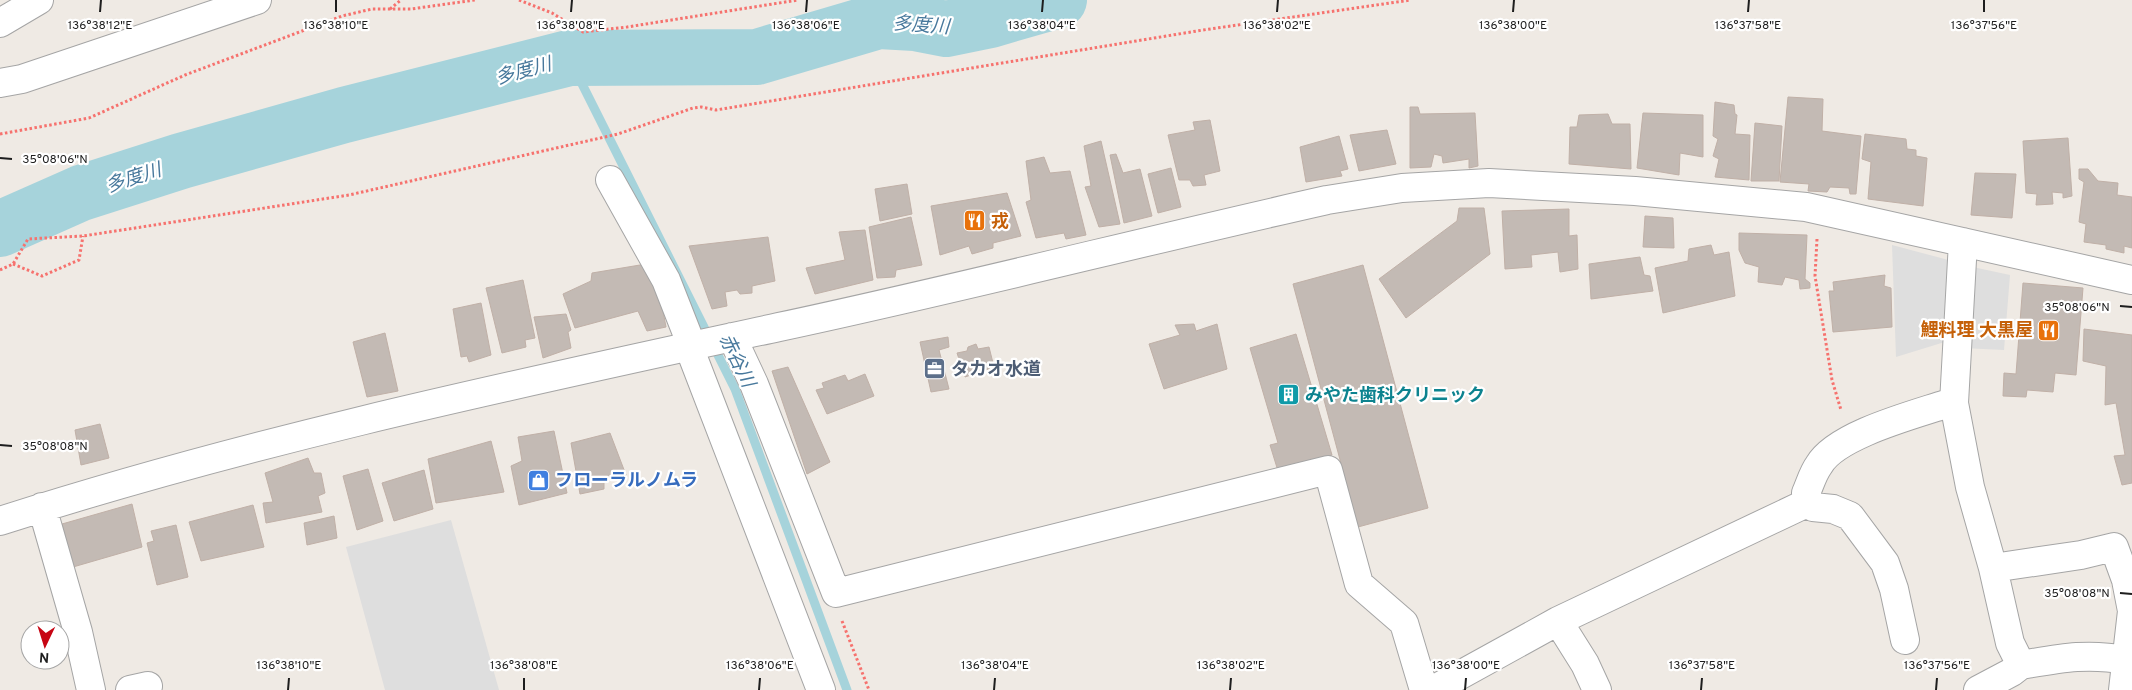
<svg xmlns="http://www.w3.org/2000/svg" width="2132" height="690" font-family="Overpass,'Noto Sans JP',sans-serif">
	<style>
		.parking { fill: #dedede }
		.lines { fill: none; stroke-linecap: round; stroke-linejoin: round }
		.stream { stroke: #a6d3db; stroke-width: 9 }
		.river { stroke: #a6d3db; stroke-width: 56 }
		.building { fill: #c3bab4; stroke: #c0b0a7 }
		.minor-casing { stroke: #a5a5a5; stroke-width: 30 }
		.path { stroke: #f6726e; stroke-width: 3; stroke-dasharray: 2.5 2.5; stroke-linecap: butt }
		.minor { stroke: #fff; stroke-width: 28 }
		.ticks { fill: none; stroke: #1e1e1e; stroke-width: 2 }
		.labels { text-anchor: middle; stroke-width: 4.5; stroke-linejoin: round; paint-order: stroke }
		.food-label { font-size: 18px; font-weight: bold; fill: #c56008; stroke: #fff; text-anchor: start }
		.service-label { font-size: 18px; font-weight: bold; fill: #4e5e75; stroke: #fff; text-anchor: start }
		.culture-label { font-size: 18px; font-weight: bold; fill: #0d838f; stroke: #fff; text-anchor: start }
		.shop-label { font-size: 18px; font-weight: bold; fill: #366cbe; stroke: #fff; text-anchor: start }
		.water-label { font-size: 19px; font-style: italic; fill: #47789c; stroke: #fff }
		.ticks-label { font-size: 12px; text-anchor: middle; fill: #1e1e1e; stroke: #fff; stroke-width: 4.5; stroke-linejoin: round; paint-order: stroke }
	</style>
	<rect width="100%" height="100%" fill="#efeae4"/>
	<path class="parking" d="M1892,245l64,17 -8,79 -52,16z
		M1968,266l42,9 -6,75 -42,-2z
		M451,520l48,170h-114l-39,-143z"/>
	<g class="lines">
		<path class="stream" d="M569,58l166,331 112,301"/>
		<path class="river" d="M0,229l81,-36 100,-32 163,-46 225,-57 188,-1 122,-36 36,2 31,6 44,-9 69,-20"/>
	</g>
	<path class="building" d="M1788,97l35,2 -1,32 39,5 -5,58h-6l-1,-6 -19,-1 -3,5 -19,-1 1,-7 -29,-2z
		M1715,102l19,3 1,9 2,1 -2,19 15,1 -1,45 -34,-3 4,-18 -6,-3 5,-17 -5,-3z
		M1410,107h8l2,7 55,-1 3,53 -9,2v-9l-26,4 -1,-7 -8,-2 -3,13 -21,1z
		M1643,113l60,2v42l-23,-4 -1,22 -42,-7z
		M1608,114l4,10h18l1,45 -62,-5 1,-37h7l2,-12z
		M1210,120l10,51 -16,4 2,10 -13,1 -3,-6h-11l-11,-45 27,-5 -2,-8z
		M1755,123l27,3 -3,55h-28z
		M1387,130l9,34 -37,7 -9,-36z
		M1865,134l41,5 1,10 9,1v6l11,2 -4,48 -55,-7 3,-37 -9,-3z
		M1339,136l9,33 -8,2 2,5 -36,6 -6,-35z
		M2068,138l4,58 -9,2v-5l-11,-1 1,12 -17,1 1,-11 -11,-1 -3,-52z
		M1101,141l19,83 -21,3 -14,-40 6,-1 -7,-40z
		M1116,154l7,19 17,-4 12,47 -28,7 -14,-68z
		M1044,157l6,16 20,-2 16,64 -20,4 -2,-6 -28,5 -10,-36 5,-2 -5,-39z
		M1171,168l10,39 -23,6 -10,-39z
		M2079,169h9l10,12 20,2 -1,12 15,2v51l-8,-2v7l-18,-4v-4l-22,-3 2,-18 -7,-2 5,-40 -5,-3z
		M1975,173l41,1 -4,44 -41,-3z
		M907,184l5,30 -32,7 -5,-32z
		M1007,193l14,43 -28,7v5l-21,6 -3,-8 -29,9 -9,-49z
		M1459,208h25l6,46 -84,64 -27,-39 78,-58z
		M1569,209v27l8,-1 1,34 -18,3 -2,-20 -27,3 1,12 -27,2 -3,-58z
		M1645,216l28,2 1,30 -31,-1z
		M911,217l11,48 -26,5 -1,7 -18,1 -8,-51z
		M865,230l8,50 -58,14 -9,-26 39,-8 -6,-28z
		M1739,233l68,2 -2,44 5,4v5l-10,1 -1,-9 -14,-3 -3,8 -24,-3 1,-15 -14,-4 -6,-13z
		M768,237l7,44 -23,5v7l-12,1 -3,-4 -12,2 2,14 -15,3 -23,-63z
		M1711,245l3,10 15,-3 6,44 -72,17 -8,-45 33,-7 1,-12z
		M1640,257l4,18 6,1 3,15 -62,8 -2,-35z
		M646,264l4,17 7,-2 9,48 -19,4 -9,-20 -63,17 -12,-34 28,-13 1,-8z
		M1363,265l65,243 -70,19 -65,-243z
		M1885,275l-1,11 7,2 1,39 -59,5 -4,-41h5l-1,-9z
		M523,280l12,58 -10,2 1,7 -24,6 -16,-65z
		M2023,283l60,5 -7,87 -21,-2 -2,19 -26,-2 -1,7 -23,-1 1,-23 12,1z
		M481,303l10,52 -22,7 -2,-6 -6,1 -8,-48z
		M566,314l5,16 -3,2 3,16 -28,10 -9,-41z
		M1194,324l2,7 21,-7 10,45 -63,20 -15,-45 31,-9 -5,-10z
		M2084,329l48,6v148l-10,2 -8,-29 11,-1 -9,-52 -11,2 1,-39 -23,-5z
		M385,333l13,58 -31,6 -14,-55z
		M1296,334l36,121 -54,16 -8,-26 8,-2 -28,-95z
		M948,337l1,10 -10,3 10,39 -18,3 -11,-50z
		M976,344l2,5 11,-2 5,20 -29,10 -8,-24 10,-2 1,-4z
		M788,367l42,95 -23,12 -35,-103z
		M865,374l9,22 -47,18 -11,-24 8,-2 -2,-5 23,-8 3,6z
		M100,424l9,34 -28,7 -6,-35z
		M554,431l13,62 -48,12 -8,-39 11,-5 -4,-24z
		M610,433l16,42 -22,4v10l-24,5 -9,-51z
		M491,441l13,51 -68,11 -8,-44z
		M308,458l6,15h7l4,20 -7,3 4,16 -56,11 -3,-20 10,-1 -8,-29z
		M368,469l15,52 -26,9 -14,-54z
		M424,470l9,39 -39,12 -12,-38z
		M132,504l10,43 -69,20 -11,-43z
		M253,505l11,42 -63,14 -12,-39z
		M334,516l3,22 -30,7 -3,-22z
		M176,525l12,52 -31,8 -10,-42 7,-2 -3,-10z"/>
	<g class="lines">
		<defs>
			<path id="minor" d="M0,23l39,-23
				M0,83l22,-4 235,-79
				M610,180l56,100 22,56 1,11 132,343
				M1963,242l-9,161 16,84 23,81 88,-13 33,-8 12,33 6,31
				M732,337l22,47 82,209 492,-123 31,114 45,39 20,67
				M1809,502l4,5 20,2 17,7 35,47 9,26 11,51
				M42,507l36,125 13,58
				M0,521c255,-82 517,-137 779,-194 183,-39 365,-86 548,-127l75,-12 87,-5 146,8 171,16 326,73
				M1993,568l17,75 11,22c41,-7 65,-12 106,-5
				M1558,621l251,-119 -3,-9c4,-9 7,-20 13,-28 17,-30 94,-50 127,-61l8,-1
				M130,690l18,-4
				M1433,690l125,-69 27,43 12,26
				M1978,690l34,-18 9,-7
				M2123,690l9,-79"/>
		</defs>
		<use href="#minor" class="minor-casing"/>
		<path class="path" d="M519,0l33,13 31,19 44,-5 171,-27
			M390,9l11,-9
			M0,134l89,-16 96,-43 157,-59 30,-7h39l64,-9
			M1817,239l-2,37 17,104 9,30
			M13,264l29,12 37,-16 4,-24
			M0,270l13,-6 15,-25 55,-3 266,-41 269,-61 75,-26 8,-1 15,3 487,-80 208,-30
			M842,621l27,69"/>
		<use href="#minor" class="minor"/>
	</g>
	<path class="ticks" d="M100,12l1,-12M336,12v-12M571,12l1,-12M806,12l1,-12M1042,12l1,-12M1277,12l1,-12M1513,12l1,-12M1748,12l1,-12M1984,12v-12M0,158l12,1M2120,306l12,1M0,445l12,1M2120,593l12,1M288,690l1,-12M524,690v-12M759,690l1,-12M994,690l1,-12M1230,690l1,-12M1465,690l1,-12M1701,690l1,-12M1936,690l1,-12"/>
	<defs>
		<symbol id="restaurant-square" viewBox="-11 -11 22 22"><rect x="-9" y="-9" width="18" height="18" rx="4" fill="#e8710a" stroke="#fff"/><path d="M-5-6h1v4h1v-4h1v4h1v-4h1v5L-1.5 .5V6h-2V.5L-5-1ZM5-6V6H3V1.5H1.5Q1.5-4 5-6Z" fill="#fff"/></symbol>
		<symbol id="office-square" viewBox="-11 -11 22 22"><rect x="-9" y="-9" width="18" height="18" rx="4" fill="#5c6f8a" stroke="#fff"/><path d="M-6-3h4V-5.5h4V-3h4V5H-6ZM-1-4.5V-3h2v-1.5ZM-6 0V1H6V0Z" fill="#fff"/></symbol>
		<symbol id="building-square" viewBox="-11 -11 22 22"><rect x="-9" y="-9" width="18" height="18" rx="4" fill="#0f9aa8" stroke="#fff"/><path d="M-4-6H4V6H1V3H-1V6H-4ZM-2.5-4.3h1.7v1.8h-1.7ZM.8-4.3h1.7v1.8H.8ZM-2.5-1h1.7V.8h-1.7ZM.8-1h1.7V.8H.8Z" fill="#fff"/></symbol>
		<symbol id="shop-square" viewBox="-11 -11 22 22"><rect x="-9" y="-9" width="18" height="18" rx="4" fill="#3f7fe0" stroke="#fff"/><path d="M-5-2.5h2.3a2.7 3.5 0 0 1 5.4 0H5L5.5 6h-11ZM-1.5-2.5h3a1.5 2.3 0 0 0-3 0Z" fill="#fff"/></symbol>
	</defs>
	<g fill-rule="evenodd">
		<use href="#restaurant-square" x="962" y="208" width="25" height="25"/>
		<use href="#restaurant-square" x="2036" y="318" width="25" height="25"/>
		<use href="#office-square" x="922" y="356" width="25" height="25"/>
		<use href="#building-square" x="1276" y="382" width="25" height="25"/>
		<use href="#shop-square" x="526" y="468" width="25" height="25"/>
	</g>
	<g class="labels">
		<g class="food-label">
			<text x="991" y="227">戎</text>
			<text x="2033" y="336" text-anchor="end">鯉料理 大黒屋</text>
		</g>
		<g class="service-label">
			<text x="951" y="375">タカオ水道</text>
		</g>
		<g class="culture-label">
			<text x="1305" y="401">みやた歯科クリニック</text>
		</g>
		<g class="shop-label">
			<text x="555" y="486">フローラルノムラ</text>
		</g>
		<g class="water-label">
			<text transform="translate(921 24) rotate(4)" y="7">多度川</text>
			<text transform="translate(523 70) rotate(-15)" y="7">多度川</text>
			<text transform="translate(133 177) rotate(-18)" y="7">多度川</text>
			<text transform="translate(738 360) rotate(64)" y="7">赤谷川</text>
		</g>
	</g>
	<g class="ticks-label">
		<text x="100" y="29">136°38'12"E</text>
		<text x="336" y="29">136°38'10"E</text>
		<text x="571" y="29">136°38'08"E</text>
		<text x="806" y="29">136°38'06"E</text>
		<text x="1042" y="29">136°38'04"E</text>
		<text x="1277" y="29">136°38'02"E</text>
		<text x="1513" y="29">136°38'00"E</text>
		<text x="1748" y="29">136°37'58"E</text>
		<text x="1984" y="29">136°37'56"E</text>
		<text x="55" y="163">35°08'06"N</text>
		<text x="2077" y="311">35°08'06"N</text>
		<text x="55" y="450">35°08'08"N</text>
		<text x="2077" y="597">35°08'08"N</text>
		<text x="289" y="669">136°38'10"E</text>
		<text x="524" y="669">136°38'08"E</text>
		<text x="760" y="669">136°38'06"E</text>
		<text x="995" y="669">136°38'04"E</text>
		<text x="1231" y="669">136°38'02"E</text>
		<text x="1466" y="669">136°38'00"E</text>
		<text x="1702" y="669">136°37'58"E</text>
		<text x="1937" y="669">136°37'56"E</text>
	</g>
	<g transform="translate(45 645) rotate(184)"><circle r="24" fill="#ffffff" stroke="#a5a5a5"/>
	<path d="M0-4L9 19L0 12L-9 19Z" fill="#c70513"/>
	<text y="-8" font-size="14" font-weight="bold" text-anchor="middle" fill="#1e1e1e">N</text>
	</g>
</svg>
